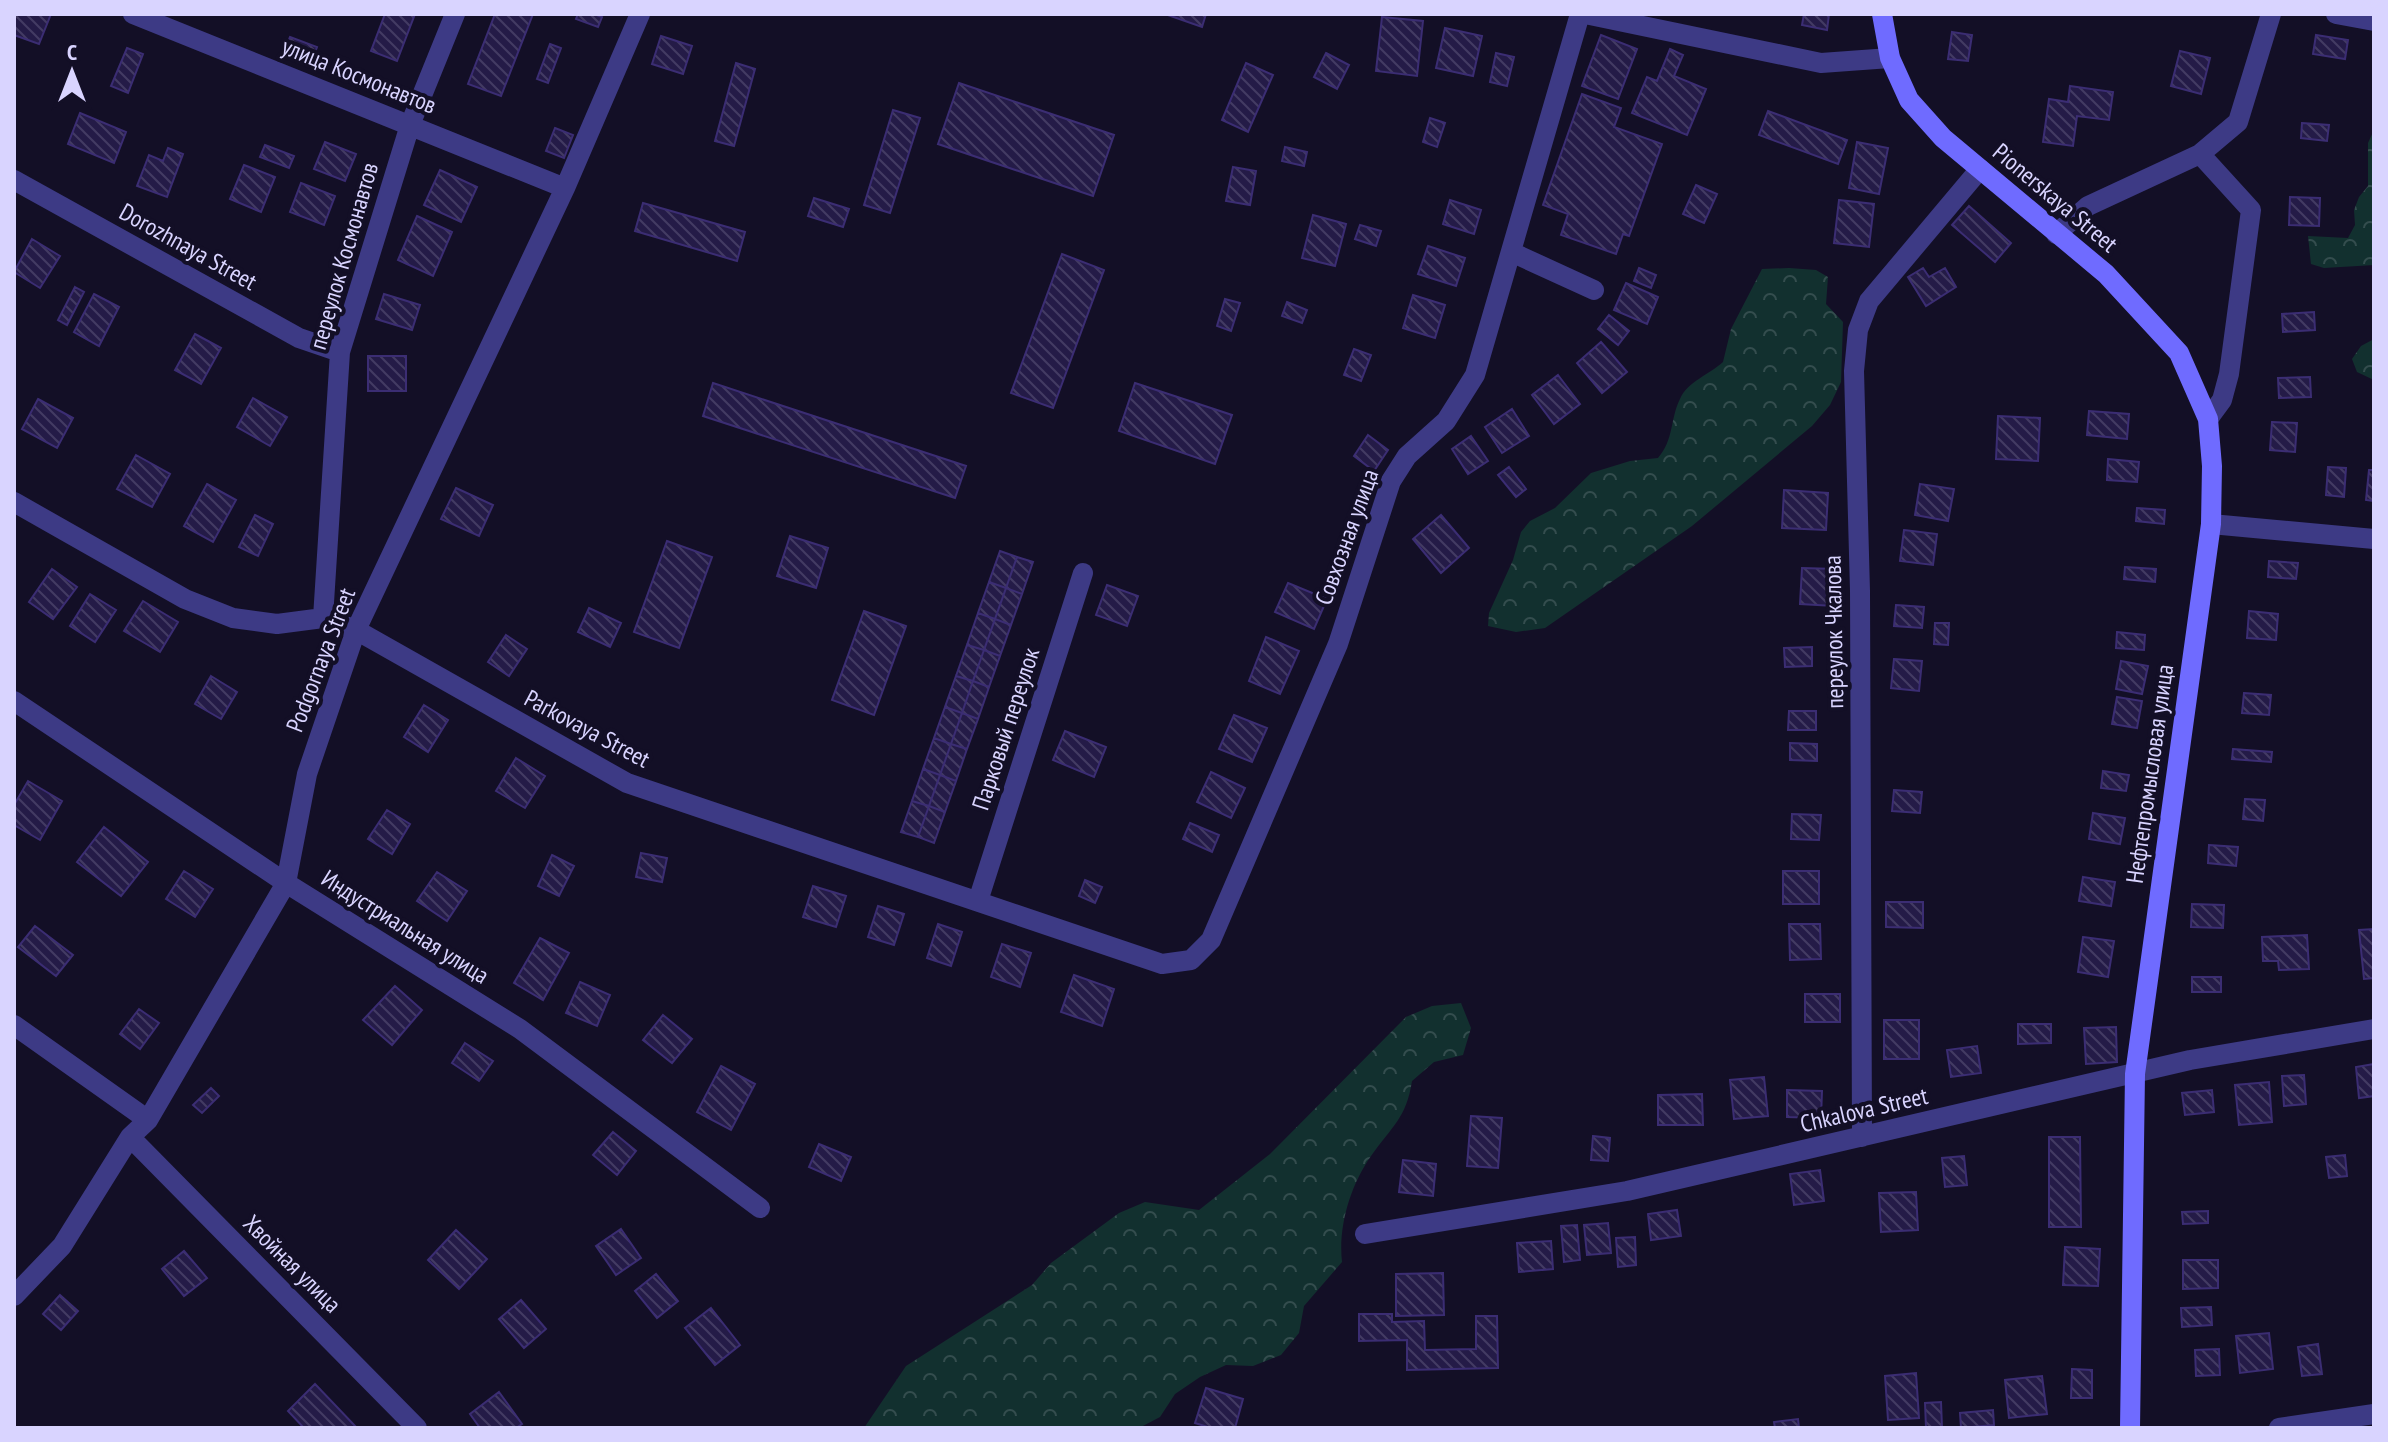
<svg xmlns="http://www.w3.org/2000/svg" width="2388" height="1442" font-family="'PT Sans Narrow',sans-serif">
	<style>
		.forest { fill: url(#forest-crowns) }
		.building { fill: url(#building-back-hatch); stroke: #3b2d73; stroke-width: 2 }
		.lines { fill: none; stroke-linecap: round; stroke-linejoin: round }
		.minor { stroke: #3d3a85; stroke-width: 20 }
		.secondary { stroke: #6f6bff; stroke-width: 20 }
		.labels { text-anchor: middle; stroke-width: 8; stroke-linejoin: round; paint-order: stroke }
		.street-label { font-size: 24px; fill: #d9d4ff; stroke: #130f26 }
	</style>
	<defs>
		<pattern id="forest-crowns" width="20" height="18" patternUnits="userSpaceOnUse" patternTransform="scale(2)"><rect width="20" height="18" fill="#12302f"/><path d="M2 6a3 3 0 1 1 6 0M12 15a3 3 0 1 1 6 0" fill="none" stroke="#344d4e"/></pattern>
		<pattern id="building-back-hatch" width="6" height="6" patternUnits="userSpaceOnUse" patternTransform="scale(2)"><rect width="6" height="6" fill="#241b47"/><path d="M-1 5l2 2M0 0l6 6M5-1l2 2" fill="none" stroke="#433b63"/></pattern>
	</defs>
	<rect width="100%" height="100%" fill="#130f26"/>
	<path class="forest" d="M2374,130v135l-50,3 -13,-4 -3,-28 40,2 7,-13 -1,-15 5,-13 9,-11v-43z
		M1789,268l27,2 12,7 -2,27 17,18 -2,60 -11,23 -18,21 -120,100 -147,102 -29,4 -28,-6 1,-13 24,-53 8,-28 9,-11 25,-13 36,-35 39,-12 28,-3c16,-18 12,-39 22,-59 7,-17 30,-25 43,-37l8,-33 31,-60z
		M2374,339v41l-17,-8 -5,-13 9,-13z
		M1461,1003l10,25 -8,27 -29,7 -22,19c-6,38 -20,45 -41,75 -21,30 -33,71 -29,106l-38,44 -5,27 -18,22 -28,11 -27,-1 -26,12 -25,17 -15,23 -21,11h-275l42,-62 126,-81 19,-22 68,-50 26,-11 54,8 71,-56 136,-137 26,-11z"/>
	<path class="building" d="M14,14h37l-12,30 -25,-9z
		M385,14h30l-18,47 -26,-10z
		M495,14h38l-32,82 -33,-12z
		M578,14h16l8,3 -4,10 -22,-8z
		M1165,14h41l-4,13z
		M1804,14h25l-2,16 -25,-5z
		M1382,17l41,4 -6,55 -41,-5z
		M1445,28l37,8 -9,40 -37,-8z
		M1952,32l20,3 -4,26 -20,-2z
		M1601,35l36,14 -19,50 -36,-13z
		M2316,35l32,5 -3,19 -32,-5z
		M661,36l31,10 -9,28 -31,-10z
		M290,37l27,10 -5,13 -27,-11z
		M550,44l11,4 -13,35 -11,-4z
		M127,48l16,6 -15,39 -17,-7z
		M1670,49l13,6 -9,21 32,13 -19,46 -55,-22 15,-36 10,4z
		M2180,51l30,7 -9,36 -30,-8z
		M1326,53l23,12 -12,24 -23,-12z
		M1496,53l18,4 -7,29 -17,-4z
		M736,63l19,6 -21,77 -19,-5z
		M1246,63l27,12 -25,57 -26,-12z
		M959,83l155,52 -21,61 -155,-52z
		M2070,86l43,6 -4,28 -32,-4 -4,30 -30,-4 6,-43 19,3z
		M1582,94l39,14 -7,19 48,17 -33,92 -6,-2 -7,20 -55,-19 7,-21 -25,-9z
		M893,110l27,8 -30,95 -26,-8z
		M1768,111l79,29 -9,24 -79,-29z
		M80,113l46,19 -12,31 -46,-19z
		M1430,118l15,5 -8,24 -14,-5z
		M2302,123l27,2 -2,16 -26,-3z
		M555,128l18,7 -9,23 -18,-7z
		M325,142l31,12 -11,27 -31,-12z
		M1857,142l31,6 -9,46 -30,-6z
		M265,145l29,11 -5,12 -29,-11z
		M1285,147l22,5 -3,14 -22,-5z
		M168,148l15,6 -16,43 -30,-11 12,-31 14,6z
		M244,165l31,12 -14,35 -31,-13z
		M1233,167l23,4 -6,34 -24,-4z
		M440,170l37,17 -16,35 -37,-17z
		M301,183l34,13 -11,29 -34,-13z
		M1696,185l21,9 -13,29 -21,-9z
		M2290,197l30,1 -1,28 -30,-1z
		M814,198l35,11 -6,18 -35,-11z
		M1450,200l31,10 -7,24 -31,-10z
		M1839,200l35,4 -5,43 -35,-4z
		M643,203l102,29 -8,29 -102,-30z
		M1969,206l42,37 -16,19 -43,-37z
		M1313,215l33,9 -11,42 -33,-8z
		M417,216l35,16 -19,44 -35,-16z
		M1360,225l21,6 -5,15 -21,-7z
		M32,239l28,17 -20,32 -26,-16z
		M1428,246l37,12 -9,28 -38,-12z
		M1062,254l42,16 -51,138 -42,-15z
		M1639,268l17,7 -5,13 -17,-7z
		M1923,268l6,9 16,-9 11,19 -30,19 -18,-29z
		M1626,283l32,14 -11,27 -33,-14z
		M75,287l9,5 -17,33 -9,-5z
		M94,294l25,13 -20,39 -25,-14z
		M384,294l36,11 -8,25 -36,-11z
		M1413,295l32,10 -10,33 -32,-10z
		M1225,299l15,4 -9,28 -14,-5z
		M1287,302l20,8 -5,13 -20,-7z
		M2314,312l1,18 -32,2 -1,-18z
		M1609,315l20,16 -11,14 -20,-16z
		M195,334l26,14 -20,36 -26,-14z
		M1601,342l26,30 -25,21 -25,-30z
		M1354,349l17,6 -10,26 -17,-6z
		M368,356h38v35h-38z
		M1558,375l22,29 -26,20 -22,-29z
		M2310,377l1,20 -32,1 -1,-20z
		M713,383l253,83 -11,32 -252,-82z
		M1135,383l97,32 -17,49 -96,-33z
		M253,398l34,19 -17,29 -33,-19z
		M38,399l35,19 -16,30 -35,-19z
		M1512,409l17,27 -27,17 -17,-26z
		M2089,411l40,3 -2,25 -40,-4z
		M1998,416l42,2 -2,43 -42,-2z
		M2272,422l25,1 -2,29 -25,-2z
		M1368,435l20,15 -14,21 -20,-15z
		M1471,436l17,25 -20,13 -16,-25z
		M136,455l34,19 -18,33 -35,-18z
		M2108,459l31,3 -2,20 -30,-2z
		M1509,467l17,22 -10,8 -18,-22z
		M2328,467l18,1 -2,29 -18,-2z
		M2369,470h5v31l-8,-1z
		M207,484l29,16 -23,42 -29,-16z
		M1920,484l34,5 -6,32 -33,-6z
		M456,488l37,17 -14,31 -38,-17z
		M1784,490l44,3 -2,37 -44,-2z
		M2137,508l28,2 -1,14 -28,-3z
		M255,515l18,9 -15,32 -19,-9z
		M1441,515l28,33 -28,25 -28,-34z
		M1904,530l33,4 -4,31 -33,-4z
		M790,536l38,12 -12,40 -39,-12z
		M667,541l45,16 -33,91 -45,-16z
		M1000,551l17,6 -11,31 -17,-6z
		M1017,557l16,5 -11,32 -16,-6z
		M2269,561l29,2 -2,16 -28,-2z
		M2125,567l31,2 -1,13 -31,-3z
		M1802,568l34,1 -2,37 -34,-2z
		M52,569l25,18 -24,32 -24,-17z
		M989,582l17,6 -11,31 -17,-6z
		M1288,583l39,16 -13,30 -39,-17z
		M1107,585l31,11 -11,30 -31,-11z
		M1006,588l16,6 -11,31 -16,-6z
		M90,594l26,16 -21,32 -25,-16z
		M143,601l35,21 -18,30 -36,-21z
		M1896,605l28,2 -2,21 -28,-2z
		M589,608l32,15 -11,24 -32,-15z
		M864,611l42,15 -32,89 -42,-15z
		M2249,611l29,3 -2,26 -29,-2z
		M978,613l17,6 -11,31 -17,-5z
		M995,619l16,6 -11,31 -16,-6z
		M1935,623h14l-1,22 -14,-1z
		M2117,632l28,3 -1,15 -28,-2z
		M506,635l21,14 -18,27 -21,-14z
		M1266,637l33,14 -19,43 -31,-13z
		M967,645l17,5 -11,31 -17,-5z
		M1812,647v19l-27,1 -1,-19z
		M984,650l16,6 -11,31 -16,-6z
		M1894,659l28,2 -3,30 -28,-3z
		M2121,661l27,5 -6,28 -26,-5z
		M211,676l26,16 -16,27 -26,-15z
		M956,676l17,5 -11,32 -17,-6z
		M973,681l16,6 -11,32 -16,-6z
		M2244,693l27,2 -2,20 -27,-2z
		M2117,697l25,4 -5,27 -25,-4z
		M424,705l24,15 -20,32 -24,-15z
		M945,707l17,6 -11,31 -17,-6z
		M1789,711h27v19h-28z
		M962,713l16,6 -11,30 -16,-5z
		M1234,715l33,13 -15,34 -33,-13z
		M1065,731l41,16 -12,30 -41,-17z
		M934,738l17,6 -11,31 -17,-6z
		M1790,743l27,1v17l-27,-1z
		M951,744l16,5 -11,32 -16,-6z
		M2233,749l39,3 -1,10 -39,-3z
		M516,758l29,18 -20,32 -29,-17z
		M923,769l17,6 -11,31 -17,-5z
		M2103,771l26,4 -3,16 -25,-3z
		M1211,772l34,16 -14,30 -34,-16z
		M940,775l16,6 -11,31 -16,-6z
		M28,781l34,20 -22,39 -26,-15v-20z
		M1894,790l28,2 -2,21 -28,-2z
		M2245,799l20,1 -2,21 -20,-2z
		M912,801l17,5 -11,31 -17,-5z
		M929,806l16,6 -11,31 -16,-6z
		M387,810l23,14 -18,30 -24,-15z
		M2093,813l32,5 -5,26 -31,-5z
		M1792,814l29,1 -2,25 -28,-1z
		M1190,823l29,12 -7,17 -29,-13z
		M104,827l44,35 -27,34 -44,-34z
		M2209,845l29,2 -2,19 -28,-3z
		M641,853l26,5 -5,24 -26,-5z
		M552,855l22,11 -15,30 -21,-10z
		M184,871l29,18 -18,28 -29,-18z
		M1783,871h36v33h-36z
		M437,872l30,19 -20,30 -30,-20z
		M2083,877l32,5 -4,24 -32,-5z
		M1085,880l17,7 -7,16 -16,-7z
		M813,886l33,10 -10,31 -33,-10z
		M1886,902h37v26l-37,-1z
		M2192,904l32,1 -1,23 -32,-1z
		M878,906l26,8 -10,31 -26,-8z
		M938,924l24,8 -11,34 -24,-8z
		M1789,924h31l1,35 -31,1z
		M35,926l38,29 -17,21 -38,-29z
		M2374,929v49l-10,1 -5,-49z
		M2307,935l2,34 -30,1 -1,-9h-15l-1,-24z
		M2083,937l31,4 -6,36 -30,-5z
		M540,938l29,15 -26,47 -29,-17z
		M1002,944l29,9 -11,34 -29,-10z
		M1074,975l40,14 -12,37 -41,-14z
		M2192,977h29v15h-29z
		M580,982l30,13 -13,31 -31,-13z
		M395,986l27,24 -30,35 -29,-25z
		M1805,994h35v28h-35z
		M139,1009l20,14 -19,26 -20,-15z
		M663,1015l29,24 -20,24 -29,-23z
		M1884,1020h35v39h-35z
		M2018,1024h33v19l-33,1z
		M2116,1027l1,35 -31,2 -2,-36z
		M465,1043l28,18 -14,20 -27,-18z
		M1977,1046l4,27 -30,4 -4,-27z
		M2374,1064v32l-15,2 -3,-31z
		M721,1066l34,18 -24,46 -34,-18z
		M2304,1075l2,29 -22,2 -2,-30z
		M1764,1077l4,39 -34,3 -4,-39z
		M2269,1082l3,40 -33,3 -4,-40z
		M211,1088l8,8 -17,17 -9,-8z
		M1787,1090l35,1 -1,27 -34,-1z
		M2212,1090l2,22 -29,3 -3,-22z
		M1702,1094l1,31h-45v-30z
		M1471,1116l31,2 -4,50 -31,-2z
		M613,1132l23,19 -19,24 -24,-20z
		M1593,1136l17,2 -2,23 -17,-1z
		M2049,1137h31l1,90h-32z
		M819,1144l32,13 -10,24 -32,-14z
		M2345,1155l2,21 -18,2 -3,-21z
		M1964,1156l3,29 -22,2 -3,-29z
		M1403,1160l33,4 -3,32 -34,-4z
		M1820,1170l4,31 -30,4 -4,-31z
		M1916,1192l2,38 -37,2 -2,-39z
		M1677,1210l4,26 -30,4 -3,-26z
		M2208,1211v12l-25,1 -1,-12z
		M1608,1223l3,30 -24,2 -3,-30z
		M1577,1225l3,35 -16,2 -3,-36z
		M621,1229l20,29 -25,17 -20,-29z
		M456,1230l31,29 -28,30 -31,-29z
		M1635,1237l1,28 -18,2 -2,-29z
		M1551,1241l2,28 -34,3 -2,-29z
		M2065,1247l35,2 -2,37 -35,-1z
		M184,1251l23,27 -23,18 -22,-27z
		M2183,1260h35v28l-35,1z
		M1443,1273l1,42 -48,1v-42z
		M656,1274l22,27 -21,17 -22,-27z
		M60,1295l18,16 -17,19 -18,-16z
		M521,1300l25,29 -22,19 -25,-29z
		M2211,1307l1,18 -30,2 -1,-19z
		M711,1308l29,37 -25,20 -30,-37z
		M1359,1314h33v8l32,-1 1,29 51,-1v-33h21l1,52 -91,2v-30l-48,1z
		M2269,1333l4,36 -33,4 -4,-37z
		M2318,1344l4,30 -20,2 -4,-29z
		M2219,1349l1,26 -24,1 -1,-26z
		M2072,1369l20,1v28h-21z
		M1916,1373l3,45 -31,2 -3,-44z
		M2042,1376l5,38 -38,4 -4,-38z
		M315,1384l42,44h-53l-16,-17z
		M1206,1388l37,11 -8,29h-24l-16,-5z
		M499,1392l23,32 -6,4h-36l-10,-14z
		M1941,1402l1,25 -16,1 -1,-25z
		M1993,1410l1,15 -33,3 -1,-15z
		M1798,1419l1,9h-24l-1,-6z"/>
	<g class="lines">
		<path class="minor" d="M133,14l432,174
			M1585,14l236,49 69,-5
			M2336,14l38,7
			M14,180l285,158 41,14
			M2056,234l32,-28 112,-52
			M1511,252l83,38
			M2208,419l14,-19 7,-26 22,-164 -51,-56 38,-32 33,-108
			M14,502l171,97 48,19 44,6 46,-6 33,12 271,153 535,181 29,-4 20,-20 127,-296 53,-163 16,-25 39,-35 29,-46 105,-361
			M2211,524l163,15
			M323,618l17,-266 70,-227 45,-111
			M14,701l272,182 234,146 240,179
			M978,901l105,-328
			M14,1025l134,95
			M130,1137l287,291
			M1862,1137l-2,-546 -6,-220 4,-41 11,-29 111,-132
			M1365,1234l262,-43 563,-131 184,-31
			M14,1296l48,-50 68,-109 18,-17 138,-237 21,-109 49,-144 209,-442 75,-174
			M2279,1428l95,-14"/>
		<path class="secondary" d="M1882,14l8,44 19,42 34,38 163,136 73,79 29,66 4,47 -1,58 -76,550 -5,354"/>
	</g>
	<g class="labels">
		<g class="street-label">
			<text transform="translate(359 76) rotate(22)" y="8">улица Космонавтов</text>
			<text transform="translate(2055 198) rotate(40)" y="8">Pionerskaya Street</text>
			<text transform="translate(188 247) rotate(29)" y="8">Dorozhnaya Street</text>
			<text transform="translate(344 256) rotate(-74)" y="8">переулок Космонавтов</text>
			<text transform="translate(1347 537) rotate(-70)" y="8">Совхозная улица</text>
			<text transform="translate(1834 632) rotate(-91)" y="8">переулок Чкалова</text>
			<text transform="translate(321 660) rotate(-69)" y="8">Podgornaya Street</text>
			<text transform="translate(587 729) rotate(28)" y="8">Parkovaya Street</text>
			<text transform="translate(1006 729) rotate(-72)" y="8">Парковый переулок</text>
			<text transform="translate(2150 774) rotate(-82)" y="8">Нефтепромысловая улица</text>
			<text transform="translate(405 927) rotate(32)" y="8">Индустриальная улица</text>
			<text transform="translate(1864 1110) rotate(-13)" y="8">Chkalova Street</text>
			<text transform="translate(292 1264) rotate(45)" y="8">Хвойная улица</text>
		</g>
	</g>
	<rect width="2388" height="1442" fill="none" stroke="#d9d4ff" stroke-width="32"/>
	<g transform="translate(72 72)" stroke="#130f26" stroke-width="6" paint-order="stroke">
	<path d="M0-6L14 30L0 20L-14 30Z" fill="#d9d4ff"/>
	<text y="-12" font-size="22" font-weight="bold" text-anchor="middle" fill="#d9d4ff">С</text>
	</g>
</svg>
